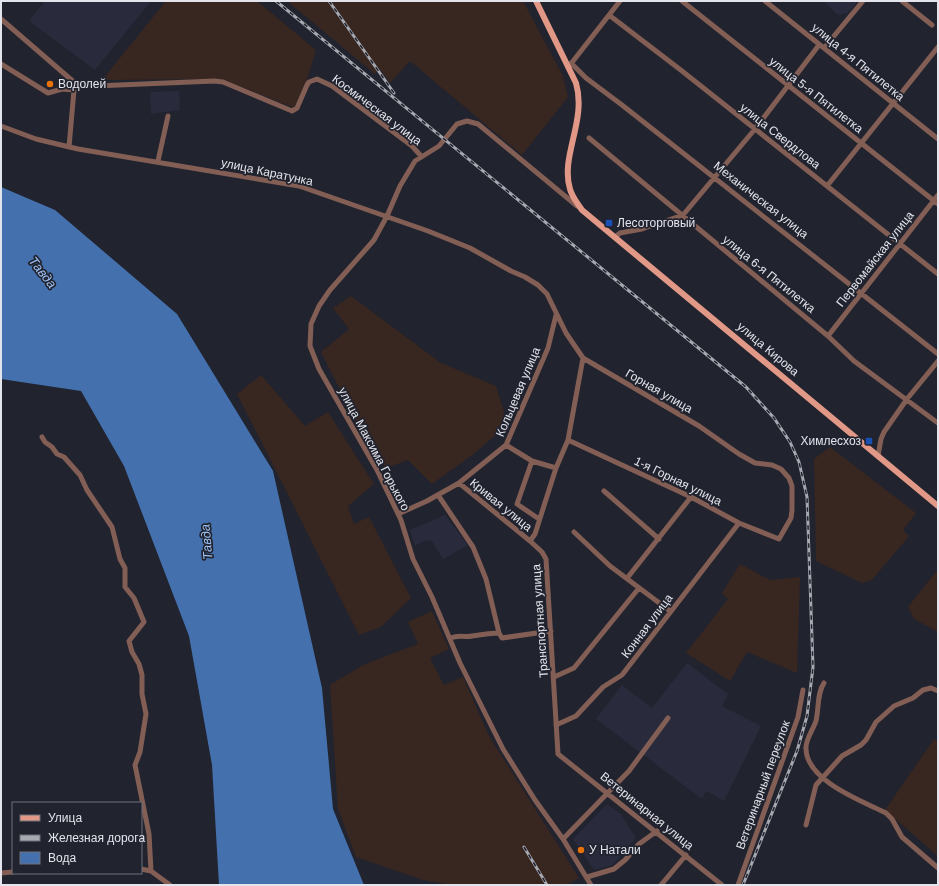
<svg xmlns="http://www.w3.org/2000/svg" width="939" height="886" font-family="Helvetica,sans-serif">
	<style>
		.built { fill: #292b3c }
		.industrial { fill: #382621 }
		.water { fill: #4471ae }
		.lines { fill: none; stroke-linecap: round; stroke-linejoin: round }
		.minor { stroke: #825e55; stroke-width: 5 }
		.major { stroke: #e19886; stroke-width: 6 }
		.rail-casing { stroke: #a7a9b1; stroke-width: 3 }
		.rail { stroke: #21232e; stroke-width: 1.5; stroke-dasharray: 4.5; stroke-linecap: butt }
		.food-dot { fill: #e8710a; stroke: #21232e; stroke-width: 1.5 }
		.transit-dot { fill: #1a4fb4; stroke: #21232e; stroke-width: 1.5 }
		.labels { text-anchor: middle; stroke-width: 3.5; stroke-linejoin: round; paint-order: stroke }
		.street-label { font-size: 12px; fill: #e3e4ec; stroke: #21232e }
		.poi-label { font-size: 12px; fill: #e3e4ec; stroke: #21232e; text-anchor: start }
		.water-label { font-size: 13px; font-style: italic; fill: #9dc2f5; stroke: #21232e }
	</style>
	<rect width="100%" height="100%" fill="#21232e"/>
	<path class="built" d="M45,1h106l-56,69 -66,-49z
		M823,1h35l-10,12 -10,2z
		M179,91l1,19 -29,4 -1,-22z
		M445,515l23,30 -25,14 -11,-18 -6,-1 -11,6 -5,-16z
		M687,663l41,31 -6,12 39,20 -37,75 -18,-10 -4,8 -106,-80 26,-34 30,23z
		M607,804l13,9 16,25 -23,27 -19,5 -21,-31z"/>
	<path class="industrial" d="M166,1h91l59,49 -9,30 -13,28 -73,-29 -119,1z
		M287,1h236l40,75 5,21 -46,58 -112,-94 -20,22 -11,-15 -4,6z
		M351,296l90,67 55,23 12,39 -37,31 -39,28 -24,-24 -22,8 -21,-29 -44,-87 28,-23 -16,-21z
		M261,375l44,51 23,-14 46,72 -26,22 6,18 15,-7 42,81 -30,29 -22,8 -122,-241z
		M830,447l86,66 -13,17 6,6 -37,44 -10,3 -46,-22 -2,-102z
		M740,564l30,16 30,-3 -3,96 -50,-21 -17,29 -44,-28 42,-54 -6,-6z
		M938,569v63l-24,-13 -6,-12z
		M432,611l17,38 -19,9 14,27 19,-8 26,59 90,142 -13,7h-115l-28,-5 -67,-23 -18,-48 -8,-124 35,-21 53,-20 -10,-22z
		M934,739l4,3v114l-53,-46z"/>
	<path class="water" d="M1,187l54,23 122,104 96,157 49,217 11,121 31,76h-145l-7,-120 -23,-129 -65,-170 -43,-75 -80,-12z"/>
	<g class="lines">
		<path class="minor" d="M682,1l256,203
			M765,1l173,138
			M902,1l30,24
			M609,15l73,56 256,203
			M1,19l74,64
			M824,48l39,-47
			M571,63l15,15 36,27 316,249
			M1,64l47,29 14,-4 12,1 1,-7 20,3 119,-5 9,1 69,29 5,-3 10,-23 2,-3 8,-3 15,7 80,60 9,10
			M570,65l50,-64
			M1,126l35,13 42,10 221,37 129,45 42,17 41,23 14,6 13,8 9,9 19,39 17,25 116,68 40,28 16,9 17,2 9,4 8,9 3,8v24l-1,8 -12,21 -40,-16 -48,-26 -123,-57
			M589,138l239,198 26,25 84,62
			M69,147l5,-57
			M158,161l10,-45
			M827,186l111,-139
			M577,206l-99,-82 -11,-3 -10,3 -18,22 -24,15 -15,25 -13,30 -13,24 -44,50 -11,16 -8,18 -1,22 9,23 58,101 24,50 12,39 19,38 28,66 43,86 32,51 28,39 28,46
			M615,237l5,-4 22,-4 41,-14 72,-86 64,-84
			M828,336l110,-141
			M583,358l-15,82 -12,28 -21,66 -5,7 12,11 4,7 12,195 164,131
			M42,437l3,5 7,5 5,7 7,3 16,18 7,15 25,37 8,32 5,9v19l9,11 10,24 -15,19 3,11 7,12 3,11v19l4,20 -6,38 -5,13 14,69 2,37
			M506,445l26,16 24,7
			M878,456l3,-17 3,-7 23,-33 31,-38
			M532,461l-15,43 22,15
			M459,483l71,58
			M604,491l55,48
			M438,495l35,52 13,32 13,54
			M398,514l29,-13 32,-18 47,-38 42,-97 8,-33
			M574,532l36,34 60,45
			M628,577l63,-80
			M450,638c12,-4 13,0 22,-2 9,-1 17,-3 27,-3l3,5 49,-7
			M554,677l20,-9 65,-80
			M824,683c-7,10 -5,25 -8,38 -3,9 -11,19 -10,28 1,32 56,52 80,64l6,6 10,18 36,31
			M556,725l20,-9 27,-29 19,-12 117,-152
			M806,825l10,-40 26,-29 19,-11 5,-5 10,-18 18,-16 19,-8 10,-8 8,-2 7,3
			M563,839l66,-68 39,-53
			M141,869l10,2 19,14
			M1,873l12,-1
			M587,877l27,-8 11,-9 14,-16 18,-13
			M661,885l25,-30
			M738,885l60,-168 5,-27"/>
		<path class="major" d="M536,1l40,82c11,38 -16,73 -6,106 2,8 8,15 12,21l356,296"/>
		<defs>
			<path id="rail" d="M276,1l470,386 28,31 16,24 9,20 8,35 6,170 -6,49 -10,35 -54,134
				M329,1l65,92
				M524,847l23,38"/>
		</defs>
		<use href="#rail" class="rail-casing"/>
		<use href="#rail" class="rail"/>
	</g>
	<g class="food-dot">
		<circle cx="50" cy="84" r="4"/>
		<circle cx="581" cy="850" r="4"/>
	</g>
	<g class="transit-dot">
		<rect x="605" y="219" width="8" height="8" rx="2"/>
		<rect x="865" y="437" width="8" height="8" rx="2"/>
	</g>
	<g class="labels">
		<g class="street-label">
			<text transform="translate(858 62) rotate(39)" y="4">улица 4-я Пятилетка</text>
			<text transform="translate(816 95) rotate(38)" y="4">улица 5-я Пятилетка</text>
			<text transform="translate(377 110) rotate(37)" y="4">Космическая улица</text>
			<text transform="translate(780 136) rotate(38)" y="4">улица Свердлова</text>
			<text transform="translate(267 172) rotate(12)" y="4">улица Каратунка</text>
			<text transform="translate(761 200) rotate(38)" y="4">Механическая улица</text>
			<text transform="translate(875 259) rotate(-52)" y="4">Первомайская улица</text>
			<text transform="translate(769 274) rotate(39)" y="4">улица 6-я Пятилетка</text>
			<text transform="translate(768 349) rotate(40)" y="4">улица Кирова</text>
			<text transform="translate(659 391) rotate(30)" y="4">Горная улица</text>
			<text transform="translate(518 392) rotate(-67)" y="4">Кольцевая улица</text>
			<text transform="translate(374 449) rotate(62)" y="4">улица Максима Горького</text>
			<text transform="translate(678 481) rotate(26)" y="4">1-я Горная улица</text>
			<text transform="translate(501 505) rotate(39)" y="4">Кривая улица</text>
			<text transform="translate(540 621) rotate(-94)" y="4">Транспортная улица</text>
			<text transform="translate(647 626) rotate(-53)" y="4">Конная улица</text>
			<text transform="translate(763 785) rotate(-70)" y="4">Ветеринарный переулок</text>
			<text transform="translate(647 811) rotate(39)" y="4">Ветеринарная улица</text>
		</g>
		<g class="poi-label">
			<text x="58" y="88">Водолей</text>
			<text x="617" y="227">Лесоторговый</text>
			<text x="861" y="445" text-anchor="end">Химлесхоз</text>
			<text x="589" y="854">У Натали</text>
		</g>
		<g class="water-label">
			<text transform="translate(43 272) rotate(52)" y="5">Тавда</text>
			<text transform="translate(206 542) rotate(-95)" y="5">Тавда</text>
		</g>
	</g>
	<rect width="939" height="886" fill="none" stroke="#e3e4ec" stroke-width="4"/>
	<rect x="12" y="802" width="130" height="72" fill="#21232e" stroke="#6f707a"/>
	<rect x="20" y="815" width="20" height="6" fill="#e19886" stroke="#6f707a"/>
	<text x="48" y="822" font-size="12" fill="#e3e4ec">Улица</text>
	<rect x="20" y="835" width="20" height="6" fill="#a7a9b1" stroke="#6f707a"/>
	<text x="48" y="842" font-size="12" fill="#e3e4ec">Железная дорога</text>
	<rect x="20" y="852" width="20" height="12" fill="#4471ae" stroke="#6f707a"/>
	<text x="48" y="862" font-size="12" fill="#e3e4ec">Вода</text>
</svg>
